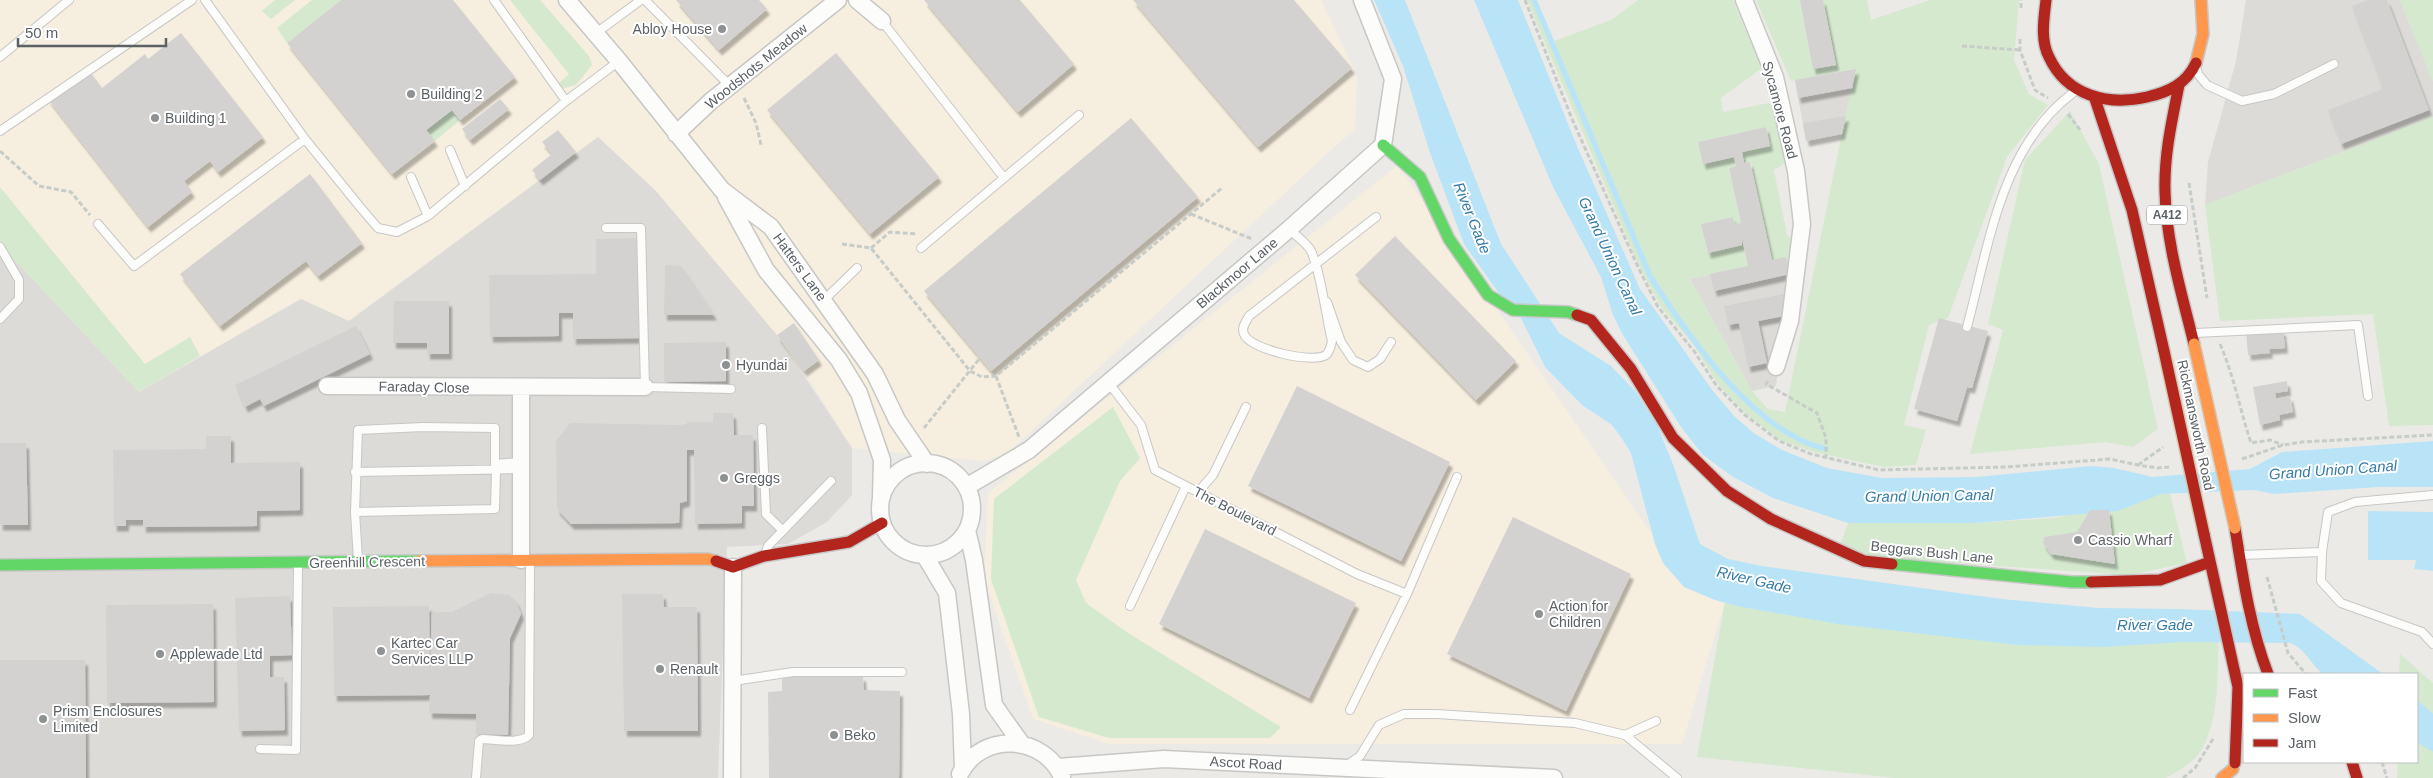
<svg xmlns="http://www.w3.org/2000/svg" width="2433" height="778" font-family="Arial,sans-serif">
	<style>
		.commercial { fill: #f6eede }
		.industrial { fill: #dddbd7 }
		.green { fill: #d5e9cf }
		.water { fill: #b9e4f8 }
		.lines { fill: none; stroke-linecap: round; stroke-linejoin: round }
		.stream { stroke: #b9e4f8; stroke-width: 5.5 }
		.building { fill: #d4d2d0; filter: url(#shadow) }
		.lane-casing { stroke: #c7c7c6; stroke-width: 10 }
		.street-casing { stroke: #c7c7c6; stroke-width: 19 }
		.fast-casing { stroke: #c8c8c8; stroke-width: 14 }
		.slow-casing { stroke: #c8c8c8; stroke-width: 14 }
		.jam-casing { stroke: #c8c8c8; stroke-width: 14 }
		.path { stroke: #c6cdc8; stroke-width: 3; stroke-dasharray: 5 2.5; stroke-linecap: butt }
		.lane { stroke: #fcfcfb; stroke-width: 8 }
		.street { stroke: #fcfcfb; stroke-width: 16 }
		.fast { stroke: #63d668; stroke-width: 11 }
		.slow { stroke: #ff974d; stroke-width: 11 }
		.jam { stroke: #b3261e; stroke-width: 11 }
		.slow-bridge-casing { stroke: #d5c7b2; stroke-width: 14; stroke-linecap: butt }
		.jam-bridge-casing { stroke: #d5c7b2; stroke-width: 14; stroke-linecap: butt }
		.slow-bridge { stroke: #ff974d; stroke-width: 11 }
		.jam-bridge { stroke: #b3261e; stroke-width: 11 }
		.poi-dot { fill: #8e9192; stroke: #fff; stroke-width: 2 }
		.labels { text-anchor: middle; stroke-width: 4; stroke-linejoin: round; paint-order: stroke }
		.shield { fill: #fff; stroke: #8c9093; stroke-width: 1 }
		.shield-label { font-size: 12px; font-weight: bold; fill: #5b6165 }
		.poi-label { font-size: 14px; fill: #5b6165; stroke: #fff; text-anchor: start }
		.street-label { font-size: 14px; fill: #5b6165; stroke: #fff }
		.water-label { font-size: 15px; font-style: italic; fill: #337aa7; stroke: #fff }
	</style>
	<defs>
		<filter id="shadow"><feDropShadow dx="3" dy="5.5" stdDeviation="1" flood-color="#0004"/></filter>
	</defs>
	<rect width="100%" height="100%" fill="#eceae6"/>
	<path class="commercial" d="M0,0h1321l36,76 -2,53 -34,30 -313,294 -25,8 -131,-13 -48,-77 -70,-75 -78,-105 -58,-54 -249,184 -49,-22 -161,93 -139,-148z
		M1398,165l284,413 43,24 -43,142h-573l-76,-25 -49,-140 4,-86z"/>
	<path class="industrial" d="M2246,0h154l33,81v36l-228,88 3,-43 28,-101z
		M1856,69l-14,65 -36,7 -11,-61z
		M598,137l58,54 121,144 75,113v47l-25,27 -39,22 -61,3 -9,231h-718v-534l139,148 162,-93 48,22z
		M1786,257l4,17 -14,112 -24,5 -62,-112z"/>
	<path class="green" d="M275,0h20l-24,19 -9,-8z
		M312,0h29l-54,43 -10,-15z
		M510,0h30l49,56 3,9 -16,20 -12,3 -6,-4 11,-10z
		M1527,0h9l18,41 57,-21 27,-20h95l29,68 -41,30 2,14 46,-9 6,4 12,55 -13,8 13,65 11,9 -5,28 -21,-12 -21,-98 -7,1 -2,-11 28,-6 -4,-19 -68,15 5,21 31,-6 2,9 -7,2 12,55 -6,1 -2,-7 -31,7 5,28 34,-7 1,-7 6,28 -58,13 62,112 16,18 17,3 70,-343 -64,12 -35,-81h111l4,20 59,-20h89l-5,60 15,34 19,11 -41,52 -59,161 -19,7 -25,100 22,5 -10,35 -31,2 -21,-4 -50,-11 -34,-12 -35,-27 -27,-29 -25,-40 -32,-37 -22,-41z
		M2400,0h33v81z
		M452,110l8,10 -25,21 -9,-11z
		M2070,111l29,53 59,265 -25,18 -28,-5 -135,12 33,-124 -15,-6 37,-164z
		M2433,117v308l-44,1 -16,-112 -153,7 -15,-116z
		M0,187l145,177 45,-27 10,19 -61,36 -139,-148z
		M1113,407l27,51 -20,23 -44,99 10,23 42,30 153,94 -11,11h-161l-70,-21 -48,-138 3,-80z
		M2161,494h9l17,69 -57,12 -264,-18 -26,-12 8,-22h128l79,-5z
		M1725,602l494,35c-2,36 1,79 -17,112 -6,12 -24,23 -36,29h-271l-198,-21z
		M2400,654l33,29v95h-36l1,-16h19v-88h-18z"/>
	<path class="water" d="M1374,0h31l96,244 58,89 52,33 24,25 22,34 17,42 26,77 28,15 34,7 240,33 96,9 80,1 122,5 83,60h-60c-12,-9 -18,-26 -33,-31l-107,-1 -80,5 -85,-2 -180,-21 -101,-18 -22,-6 -31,-13 -21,-24 -8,-19 -24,-91 -10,-16 -9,-12 -30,-20 -37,-38 -31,-63 -11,-5 -39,-55 -34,-91 -27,-87z
		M1474,0h44l59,146 63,143 73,102 21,25 21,18 27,16 45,18 55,10 95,-1 114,-11 23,2 39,9 97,-8 32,-17 151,-11v46h-55l-104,7 -20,-4 -93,4 -43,17 -142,12h-128l-75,-25 -40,-21 -30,-22 -22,-28 -58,-92 -10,-20 -12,-38 -48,-90z
		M2368,511l65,1v59l-19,-2 2,-9h-48z
		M2417,700l16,14v38l-16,-10z"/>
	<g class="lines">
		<path class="stream" d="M1534,0l116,276c38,60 103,156 176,173"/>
	</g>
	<path class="building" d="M341,0h112l62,77 -55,43 -8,-10 -26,20 9,11 -43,33 -105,-131z
		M676,0h83l8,9 -48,41z
		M924,0h96l54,64 -56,48z
		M1133,0h161l58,68 -94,79z
		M1800,0h23l13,65 -23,4z
		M2368,0h19l42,110 -88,34 -13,-34 55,-21 -31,-83z
		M181,33l82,104 -45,35 -8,-11 -26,20 8,11 -44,35 -100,-128 39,-31 15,20 43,-34 3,5z
		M836,53l103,124 -69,57 -103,-124z
		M1856,69l-4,19 -54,10 -3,-18z
		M500,99l9,10 -39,31 -8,-11z
		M1846,116l-4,18 -36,7 -3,-18z
		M1131,118l67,79 -207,174 -67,-80z
		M1766,127l4,19 -28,6 2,11 6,-1 22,98 14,-3 4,17 -76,17 -4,-17 38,-8 -6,-28v7l-34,8 -7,-29 32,-7 2,7 6,-1 -12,-55 7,-2 -2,-9 -31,7 -5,-22z
		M558,130l18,22 -36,28 -8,-10 20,-16 -10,-12z
		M310,174l52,69 -44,33 -12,-15 -86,65 -40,-52z
		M1395,236l121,125 -40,39 -121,-125z
		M640,238l1,100 -68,1v-26h-14v23l-69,1 -1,-62 107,-1v-35z
		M665,265l16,1 33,49h-50z
		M1784,294l4,21 -30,6 9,42 -19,4 -9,-44 -11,2 -4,-19z
		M394,301h55v53h-22v-11h-34z
		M1939,318l49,13 -16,57 -5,-1 -10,34 -43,-12z
		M794,323l25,37 -15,11 -27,-36z
		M356,326l14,28 -106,52 -4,-7 -15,8 -10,-22z
		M2246,330h37l2,18 -16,1 1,4 -22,2z
		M726,342v39l-62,1v-39z
		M2287,381l1,10 -13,2 1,6 14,-3 3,16 -14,3 1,5 -20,5 -7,-38z
		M1297,386l153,76 -49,99 -153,-75z
		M713,413h20l1,22h19l1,71h-12v17l-47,1 -1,-74h-7v51l-7,2 -1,20 -108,1 -14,-15 -1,-68 14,-18 108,2 9,-1v-2h26z
		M206,436h25v27l69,-1v48l-43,1v15l-114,1v-7h-17v6h-12l-1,-76 93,-1z
		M0,443h26l2,82h-28z
		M2090,510h19l6,54 -64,-10 -8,-11 1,-6 33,-5z
		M1513,517l118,57 -65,137 -119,-57z
		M1205,529l151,74 -47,95 -150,-74z
		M491,593l18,2 7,6 5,13 -11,24 -2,97 -32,-1v-20l-47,-1 1,-18 -96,1 -1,-89 96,-1 1,71 2,-65h20z
		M622,594h41l1,13h33l1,124h-74z
		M290,596l2,59 -22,1v21h14l1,53 -46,1 -4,-133z
		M213,604l1,98 -107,1 -1,-98z
		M0,660h85l1,118h-86z
		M863,676l1,14 36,1 -1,87h-130l-1,-86 14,-1v-14z"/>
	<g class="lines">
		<defs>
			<path id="lane" d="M205,0l100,139 55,68 18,21 19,4 31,-16 138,-115 53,-40
				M494,0l72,101
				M645,0l85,86
				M882,21l122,157 75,-63
				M596,33l45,-33
				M0,57l69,-57
				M2197,70l1,4 9,11 35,16 32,-7 60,-30
				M0,131l192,-131
				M450,150l15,36
				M411,177l17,39
				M98,224l36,42 171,-127
				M606,228h35l4,159 86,2
				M1289,229c6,6 18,14 22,22 10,21 15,66 21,90 -1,5 -2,10 -6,14 -14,9 -77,-6 -82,-21 -3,-7 2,-12 5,-18l127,-99
				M0,247l19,33v19l-19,20
				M921,248l83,-70
				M824,300l33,-32
				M1327,302l14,40 12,18 15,7 12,-8 11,-17
				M1967,327c22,-82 34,-181 107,-235
				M2196,333l162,-8 10,71
				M1108,382l33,43 14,45 202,104 50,20
				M762,428l4,86 17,17
				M355,472l166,-3
				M1198,492l15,-17 33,-68
				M355,512l140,-3 1,-38
				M766,552l2,-6 63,-65
				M2322,552l-1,29 20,22 81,29 11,12
				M2242,555l80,-3 6,-40 27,-10 78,-7
				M358,560l-3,-48 3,-82 65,-3 72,1v36l26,-2
				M1130,606l56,-120
				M733,681l60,-9h109
				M1350,710l57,-116 50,-117
				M1625,735l31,-14
				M260,749l36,1 2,-185
				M1346,766l14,-10 19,-31 25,-11h33l138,9 50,12 52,43
				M476,778l3,-37 3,-2c12,0 38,6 47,-4l1,-173"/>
			<path id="street" d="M567,0l52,61 103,129 49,37 104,147 22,46 30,44
				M857,0l25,21
				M1744,0l31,77 21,94 6,53 -12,97 -14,46
				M676,134l35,-33 127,-101
				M726,197l40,73 73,90 20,33 23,67 -1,37
				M327,386l318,1
				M521,388v172
				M880 509a46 46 0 1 1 92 0a46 46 0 1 1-92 0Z
				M966,487l63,-37 260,-221 94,-84 10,-66 -31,-79
				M967,530l7,30 20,145 27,38
				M925,556l22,37 14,121 2,55
				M1058,767l106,-8 390,19
				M960,774c21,-43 84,-39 102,3
				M732,778l1,-211"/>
			<path id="fast" d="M1383,145l37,32 29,62 39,56 25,15 55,2 9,3
				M1892,564l180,18h19
				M0,565l418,-4"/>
			<path id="slow" d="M2196,63l7,-29 -2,-34
				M418,561l290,-2 8,2
				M2222,778l11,-9"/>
			<path id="jam" d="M2046,0c-2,18 -6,40 3,57 18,39 59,49 98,40 22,-5 39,-13 49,-34
				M2179,85c-7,35 -15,70 -14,106 1,52 17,103 29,153
				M2095,99l37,111 32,141
				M1577,315l14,5 40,49 42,69 54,53 44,28 93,42 28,3
				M2235,528c8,50 15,99 33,146
				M2204,534l34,153 -3,76
				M716,561l17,6 31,-11 85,-14 33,-19
				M2091,582l69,-2 50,-18
				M2352,762l5,16"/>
		</defs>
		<use href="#lane" class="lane-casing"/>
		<use href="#street" class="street-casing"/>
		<use href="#fast" class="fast-casing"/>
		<use href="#slow" class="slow-casing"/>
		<use href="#jam" class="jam-casing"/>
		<path class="path" d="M1525,0l47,119 66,148 20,40 36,44 22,34 29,30 34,26 32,13 68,16 127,-3 104,-8 28,6 19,3 12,-1
			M2021,8v-8
			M2020,39v11l15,40 13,8
			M1962,46l58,4
			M744,98l12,25 5,22
			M2068,114l13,17
			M0,151l39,35 32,6 19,23
			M2189,183l18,115
			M1191,214l61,25
			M842,244l29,4 99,123 12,6 14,-1 226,-188
			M871,248l19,-16 27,2
			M2220,344c14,32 20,66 31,99l19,-3 13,5
			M996,376l23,61
			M1768,381l-2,3 51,29 9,25v20
			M924,428l56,-70
			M2242,459l41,-14 19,-3 131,-7
			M2138,465l25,-18
			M2267,577l21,76 18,21
			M2382,762l5,16
			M2183,778l12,-10 18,-29"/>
		<use href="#lane" class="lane"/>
		<use href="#street" class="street"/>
		<use href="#fast" class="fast"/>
		<use href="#slow" class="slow"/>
		<use href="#jam" class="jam"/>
		<defs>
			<path id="slow-bridge" d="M2194,344l41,184"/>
			<path id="jam-bridge" d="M2164,351l40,183"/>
		</defs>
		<use href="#slow-bridge" class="slow-bridge-casing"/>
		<use href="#jam-bridge" class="jam-bridge-casing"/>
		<use href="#slow-bridge" class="slow-bridge"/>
		<use href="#jam-bridge" class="jam-bridge"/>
	</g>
	<g class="poi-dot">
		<circle cx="722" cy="29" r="5"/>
		<circle cx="411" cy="94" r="5"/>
		<circle cx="155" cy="118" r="5"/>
		<circle cx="726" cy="365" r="5"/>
		<circle cx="724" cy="478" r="5"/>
		<circle cx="2078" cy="540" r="5"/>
		<circle cx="1539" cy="614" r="5"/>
		<circle cx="381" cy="651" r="5"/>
		<circle cx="160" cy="654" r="5"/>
		<circle cx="660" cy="669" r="5"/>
		<circle cx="43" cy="719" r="5"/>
		<circle cx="834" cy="735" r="5"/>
	</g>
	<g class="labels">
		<rect class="shield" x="2147" y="205.5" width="40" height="19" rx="4"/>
		<g class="shield-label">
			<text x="2167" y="219">A412</text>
		</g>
		<g class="poi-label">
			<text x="712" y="34" text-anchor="end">Abloy House</text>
			<text x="421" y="99">Building 2</text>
			<text x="165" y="123">Building 1</text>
			<text x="736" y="370">Hyundai</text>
			<text x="734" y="483">Greggs</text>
			<text x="2088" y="545">Cassio Wharf</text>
			<text x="1549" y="611">Action for<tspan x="1549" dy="16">Children</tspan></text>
			<text x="391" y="648">Kartec Car<tspan x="391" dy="16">Services LLP</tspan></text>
			<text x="170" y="659">Applewade Ltd</text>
			<text x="670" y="674">Renault</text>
			<text x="53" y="716">Prism Enclosures<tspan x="53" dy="16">Limited</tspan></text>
			<text x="844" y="740">Beko</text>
		</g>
		<g class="street-label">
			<text transform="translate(756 66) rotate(-39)" y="5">Woodshots Meadow</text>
			<text transform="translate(1780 110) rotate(75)" y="5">Sycamore Road</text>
			<text transform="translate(800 267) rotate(54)" y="5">Hatters Lane</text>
			<text transform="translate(1237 273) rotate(-40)" y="5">Blackmoor Lane</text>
			<text transform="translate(424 387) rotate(1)" y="5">Faraday Close</text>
			<text transform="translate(2196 425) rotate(78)" y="5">Rickmansworth Road</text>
			<text transform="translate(1235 511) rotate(27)" y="5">The Boulevard</text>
			<text transform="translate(1932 552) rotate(6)" y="5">Beggars Bush Lane</text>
			<text transform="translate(367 562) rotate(-1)" y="5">Greenhill Crescent</text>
			<text transform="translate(1246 763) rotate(3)" y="5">Ascot Road</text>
		</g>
		<g class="water-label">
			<text transform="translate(1472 218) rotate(68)" y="5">River Gade</text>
			<text transform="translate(1610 256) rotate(65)" y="5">Grand Union Canal</text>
			<text transform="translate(2333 470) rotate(-4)" y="5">Grand Union Canal</text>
			<text transform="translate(1929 496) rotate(-1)" y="5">Grand Union Canal</text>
			<text transform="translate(1754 580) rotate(13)" y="5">River Gade</text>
			<text x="2155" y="630">River Gade</text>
		</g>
	</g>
	<rect x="2243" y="673" width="175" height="90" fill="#ffffff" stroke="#bdc0c1"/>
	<rect x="2253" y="689" width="25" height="8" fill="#63d668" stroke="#bdc0c1"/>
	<text x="2288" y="698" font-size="15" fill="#5b6165">Fast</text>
	<rect x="2253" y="714" width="25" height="8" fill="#ff974d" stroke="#bdc0c1"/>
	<text x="2288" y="723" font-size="15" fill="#5b6165">Slow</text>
	<rect x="2253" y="739" width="25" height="8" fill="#b3261e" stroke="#bdc0c1"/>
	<text x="2288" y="748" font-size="15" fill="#5b6165">Jam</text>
	<path d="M18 38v8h148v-8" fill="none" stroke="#5b6165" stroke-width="2.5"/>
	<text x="25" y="38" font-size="15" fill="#5b6165" stroke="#ffffff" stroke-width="4" paint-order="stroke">50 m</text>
</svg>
